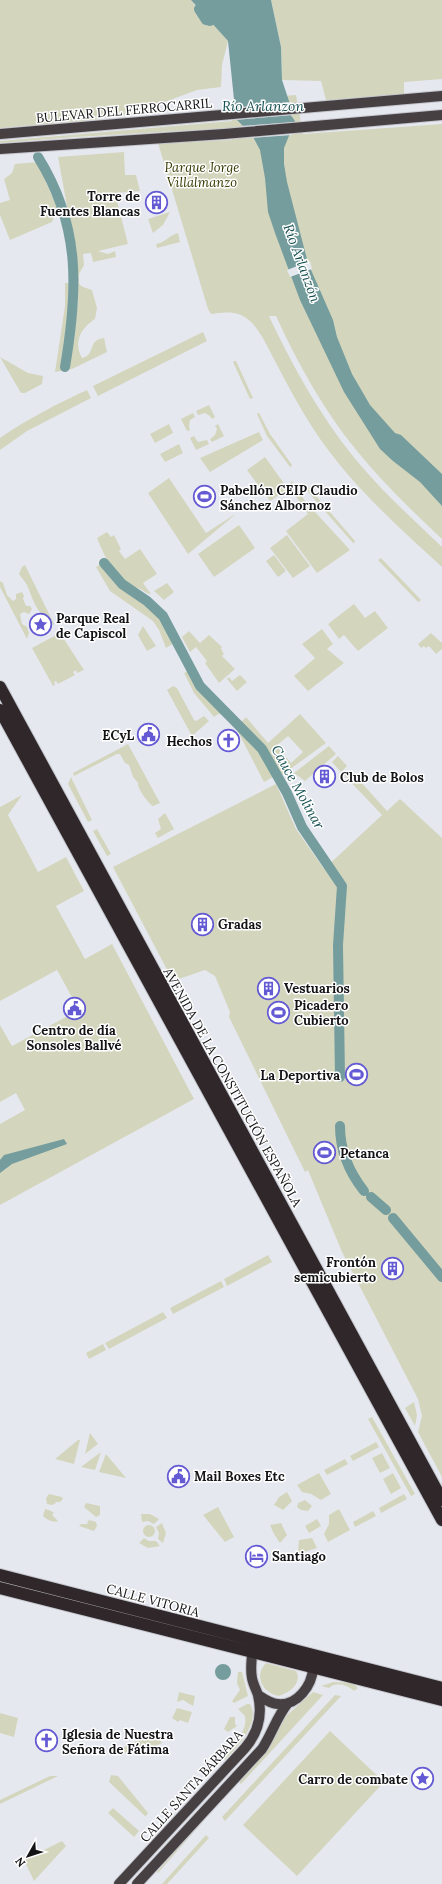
<svg xmlns="http://www.w3.org/2000/svg" width="442" height="1884" font-family="Lora,serif">
	<style>
		.green { fill: #d3d6bd; fill-rule: evenodd }
		.water { fill: #769d9e }
		.pier { fill: #e6e8f0 }
		.lines { fill: none; stroke-linecap: round; stroke-linejoin: round }
		.canal { stroke: #769d9e; stroke-width: 10 }
		.major-casing { stroke: #c4c6cd; stroke-width: 12 }
		.highway-casing { stroke: #c4c6cd; stroke-width: 14 }
		.major { stroke: #474042; stroke-width: 10 }
		.highway { stroke: #2f2729; stroke-width: 12 }
		.labels { text-anchor: middle; stroke-width: 3; stroke-linejoin: round; paint-order: stroke }
		.street-label { font-size: 13px; fill: #131316; stroke: #fff }
		.park-label { font-size: 13px; font-style: italic; fill: #373901; stroke: #fff }
		.poi-label { font-size: 13px; font-weight: bold; fill: #131316; stroke: #fff; text-anchor: start }
		.water-label { font-size: 14px; font-style: italic; fill: #185153; stroke: #fff }
	</style>
	<rect width="100%" height="100%" fill="#e6e8f0"/>
	<path class="green" d="M0,0h191l15,20 4,1 18,20 -6,24 -1,22 -24,3 -62,23 -43,7 -92,8z
		M271,0h171v79l-38,3v12l-78,6 -5,-19 -39,-1 -1,-33z
		M296,95l7,39 139,-10v415c-30,-28 -59,-56 -85,-88 -33,-40 -59,-87 -81,-135h-7c25,53 55,107 94,152 24,28 52,53 79,79v20c-47,-43 -93,-84 -128,-137 -15,-23 -27,-46 -39,-69 -7,-13 -14,-29 -24,-39 -12,-12 -25,-10 -40,-8l-3,-5 -50,-166 74,-3v-12l-156,9 -76,6v-2l232,-20v-21z
		M124,152l1,23h11l4,16 -25,2 13,51 -30,7 10,3 7,-3 1,6 -23,5 -2,-9 -8,1 1,11 -5,9v10l4,3 9,3 5,18 -2,11c-14,9 -22,23 -13,39 14,-3 5,-18 22,-20l3,14 -35,17 -17,3 10,-66v-23h5c2,29 -6,56 -8,84l7,-1 9,-64 -1,-27 -1,-20 -18,-98z
		M37,162l20,45 -5,15 -42,18 -10,-25v-12l10,-3 -6,-21 8,-6 3,-9z
		M170,212l-7,13 -10,8 -5,-14z
		M178,233l2,9 -23,6 -1,-4c9,-1 13,-9 22,-11z
		M203,332l4,9 -109,55 -5,-10z
		M0,357l28,16 15,3 -1,8 -17,9h-4z
		M234,361h2l17,37 -3,1 -17,-37z
		M87,390l4,8 -64,33 -27,19v-12c27,-19 57,-34 87,-48z
		M209,405l6,12 -3,2 -2,-3 -5,-3 -7,2 -2,-4z
		M193,413l2,4 -5,3 -1,6 1,4 -3,1 -6,-12z
		M258,413h1l11,21 22,31 -1,2h-1l-23,-31 -10,-22z
		M169,424l4,9 -18,10 -5,-9z
		M218,424l6,12 -12,6 -2,-3 5,-4 2,-6 -2,-3z
		M259,432l4,8 -53,32 -10,-14z
		M194,436l4,6 9,-2 2,4 -13,6 -6,-12z
		M179,444l4,9 -18,9 -5,-8z
		M265,457l23,32 -18,12 -23,-31z
		M169,478l37,55 31,-20 -49,41 -40,-61z
		M292,481l13,20 45,49 -33,23 -31,-42 22,-17 -20,-29z
		M303,483h2l50,58 -1,2h-1l-51,-58z
		M239,525l16,23 -41,29 -16,-23z
		M107,532l4,5 3,-2 7,14 -2,2 6,8 15,-10 17,25 -14,9 8,11c-5,0 -7,-4 -11,-5 -24,-8 -34,-29 -43,-51z
		M287,535l23,31 -17,12 -23,-30z
		M274,555l12,16 -8,6 -12,-16z
		M381,558l40,42 -1,1 -2,1 -40,-42z
		M103,563l13,18 45,34 15,27 -10,6 -7,-18 -6,-9 -43,-30 -14,-24z
		M25,565l29,59 -2,1 -7,-1 -3,-5 -1,-6c-7,-7 -10,-19 -14,-28 -2,-4 -6,-7 -8,-11l3,-7z
		M0,581l3,2 4,12 6,6 3,-2v-5l6,-2 2,4 -1,3 3,7h4l2,3 -3,5 -5,-2 -4,2 2,10 5,3 2,6 -2,6 -27,-52z
		M167,583l7,9 -10,8 -10,-9z
		M354,604l11,14 10,-7 13,17 -30,23 -14,-16 -5,4 -11,-15z
		M143,626l13,20 -9,5 -9,-16z
		M322,629l11,15 -6,5 17,14 -36,28 -14,-15 21,-18 -13,-14z
		M189,631l11,12 9,-8 13,12 -1,2 3,5 -2,2 13,13 -16,14 -14,-20 2,-2 -11,-14 -6,5 -8,-15z
		M60,633l24,37 -7,3 -1,-3 -3,2 2,3 -17,9 -2,-3 -2,1 1,3 -2,1 -21,-38z
		M431,633l11,10v6l-6,5 -7,-8 -3,2 -2,-2 -3,2 -3,-4z
		M188,671c8,19 22,31 37,44l-7,-1 -4,3 -20,-24 -10,-20z
		M240,675l7,7 -10,9 -10,-12 2,-2 3,4z
		M173,686l4,2 17,32 2,1 8,-5 5,5 -17,15 -25,-46z
		M300,714l26,29 -44,32 -20,-28 -21,-25 5,-5 22,26zM288,736l15,16 -12,11 -15,-17z
		M237,725l19,22 17,30 -9,5 -29,-56z
		M128,744l32,59 -7,3c-5,-3 -16,-18 -15,-23l-5,-6 -4,-12 -4,-2 -5,-9h-3l-43,22 -1,-3z
		M329,746l7,8 -31,27 -11,-8z
		M338,756l9,10 -6,6 -9,-10z
		M350,770l37,41 13,-12 42,39v639l-24,-45 4,-16 -4,-17 -76,-147 -34,-82 -3,2 -76,-155 1,-5 -15,-36 -10,-6 -32,11 -60,-114 163,-83 20,45 28,40 58,-54 -38,-40z
		M71,777l21,43 -4,2 -20,-38z
		M22,795l-14,20 30,57 28,-15 18,34 -28,15 29,53 27,-15 82,155 -194,106v-81l25,-14 -9,-17 -16,9v-77l12,21 67,-36 -22,-40 -57,31v-194z
		M165,813l9,16 -16,9 -3,-5 6,-4 -3,-10z
		M97,829l14,25 -4,2 -14,-25z
		M268,1255l4,7 -45,24 -3,-7z
		M221,1281l3,6 -51,27 -3,-6z
		M163,1312l4,6 -58,31 -4,-6z
		M103,1344l3,6 -17,9 -3,-6z
		M414,1402l3,13 -2,11 -10,-18z
		M372,1417l43,77 -4,2 -43,-77z
		M90,1433l8,11 -13,10z
		M78,1440h2l-6,24 -19,-5z
		M376,1442l3,5 -26,14 -3,-5z
		M101,1452l-6,18 -14,-3z
		M382,1453l8,15 -10,5 -8,-15z
		M106,1454l20,24 -27,-6z
		M345,1459l3,5 -21,11 -3,-5z
		M319,1473l12,21 -10,6 -10,-6 -9,-2 -5,-7z
		M393,1473l8,15 -10,6 -8,-15z
		M287,1492l5,9 -9,9 -9,-5 5,-8z
		M49,1494l13,3 1,2 -3,3h-5l1,1 -4,2 -5,-1 -1,-6z
		M404,1494l3,5 -26,14 -2,-5z
		M305,1500l7,6 -4,5 -7,-1 -4,-3 1,-4z
		M86,1503l14,3v9l-4,2 -12,-10z
		M218,1507l16,30 -9,5 -22,-27z
		M45,1509l6,2 3,2 -2,2 6,6c-4,2 -11,-1 -15,-5z
		M339,1509l11,21 -22,12 -4,-8 5,-10v-9z
		M373,1511l3,5 -21,11 -2,-5z
		M141,1514h9l9,5 -5,5 -6,-3 -6,1z
		M317,1519l4,7 -12,7 -4,-7z
		M89,1520l7,2 1,4 -3,5 -15,-5 2,-2h7l-1,-1z
		M162,1523l4,10 -3,10 -5,-4 1,-6 -3,-6z
		M281,1523l6,12 -7,8 -6,-9 -4,-9z
		M143 1531a6 6 0 1 1 12 0a6 6 0 1 1-12 0Z
		M144,1538l5,3h7l4,5 -12,2 -9,-5z
		M312,1538l5,10 -13,4h-6l1,-12z
		M266,1663l30,8c7,12 -7,22 -17,25 -16,-2 -26,-20 -13,-33z
		M238,1672h4l6,24 -14,7 -2,-2 8,-11 -3,-7z
		M333,1682l19,1 6,5 -4,3c-7,-6 -17,-10 -25,-3l-8,-2z
		M179,1692l16,4 -2,10 -10,-6 -6,2z
		M313,1692l10,3 -82,89 -2,-2 33,-39 13,-26z
		M335,1695l6,1 -116,125 -3,-4z
		M247,1704h3c11,19 -13,43 -25,56l-3,-4c10,-11 26,-24 23,-40l-7,-7z
		M177,1708l15,4 -4,11 -8,-3 -2,2 -6,-4z
		M0,1713l18,5 -4,19 -14,-4z
		M230,1717h5v7l2,2 -9,6 -4,-3z
		M330,1731l54,51 -87,94 -54,-51z
		M155,1732l7,11 -11,5 -3,-5c-10,5 -23,15 -32,8z
		M111,1775l7,1 30,37 -1,2 -2,1 -36,-34z
		M50,1776h8l-58,28v-4z
		M113,1808l26,23 -5,6 -26,-24z
		M205,1816l2,1 -49,56 -1,-1z
		M206,1835l3,3 -42,46h-5z
		M62,1841l4,5 -32,35 -10,-21z"/>
	<path class="water" d="M191,0h80l10,47 1,33 7,21 1,13 5,7 -11,27v16l3,18 21,81 25,57 4,17 15,37 18,31 25,28 6,2 41,39v32l-22,-24 -27,-21 -13,-12 -36,-57 -44,-92 -25,-67 -7,-21 -3,-34 -5,-28 -8,-15 -16,-16 -8,-78z
		M64,1139l3,5 -55,20 -12,9v-13l4,-5z
		M215 1672a8 8 0 1 1 16 0a8 8 0 1 1-16 0Z"/>
	<path class="pier" d="M291,102l2,13 -58,5 -1,-1 -1,-11z
		M297,122l-5,13 -40,3 -11,-12z
		M310,261l2,8 -22,8 -3,-7z"/>
	<g class="lines">
		<path class="canal" d="M199,9l7,11 4,1
			M38,157c43,69 40,133 27,210
			M104,563l18,21 25,17 16,15 37,70 62,63 25,44 15,34 40,59 -4,59 2,132
			M340,1126c0,24 9,46 24,65
			M371,1197l15,13
			M393,1218l49,59"/>
		<defs>
			<path id="major" d="M0,134l442,-38
				M0,149l224,-15 218,-19
				M258,1695c6,4 13,9 20,9 19,2 34,-18 35,-36l-5,-6
				M119,1884l126,-136c13,-15 18,-32 13,-53 -2,-6 -5,-11 -6,-17 -2,-9 0,-18 0,-26
				M137,1884l125,-135c10,-15 15,-33 26,-46"/>
			<path id="highway" d="M0,687l442,813
				M0,710l442,810
				M0,1575l442,113
				M0,1588l442,112"/>
		</defs>
		<use href="#major" class="major-casing"/>
		<use href="#highway" class="highway-casing"/>
		<use href="#major" class="major"/>
		<use href="#highway" class="highway"/>
	</g>
	<defs>
		<symbol id="building-ring" viewBox="-11 -11 22 22"><circle r="9.5" fill="#fff" stroke="#645ad3" stroke-width="1.5"/><path d="M-4-6H4V6H1V3H-1V6H-4ZM-2.5-4.3h1.7v1.8h-1.7ZM.8-4.3h1.7v1.8H.8ZM-2.5-1h1.7V.8h-1.7ZM.8-1h1.7V.8H.8Z" fill="#645ad3"/></symbol>
		<symbol id="stadium-ring" viewBox="-11 -11 22 22"><circle r="9.5" fill="#fff" stroke="#645ad3" stroke-width="1.5"/><path d="M0-5a6.5 5 0 1 0 0 10a6.5 5 0 1 0 0-10ZM-3.5-1.8h7v3.6h-7Z" fill="#645ad3"/></symbol>
		<symbol id="sight-ring" viewBox="-11 -11 22 22"><circle r="9.5" fill="#fff" stroke="#645ad3" stroke-width="1.5"/><path d="M0-6L1.8-2.2L6-1.7L2.9 1.2L3.7 5.4L0 3.3L-3.7 5.4L-2.9 1.2L-6-1.7L-1.8-2.2Z" fill="#645ad3"/></symbol>
		<symbol id="civic-ring" viewBox="-11 -11 22 22"><circle r="9.5" fill="#fff" stroke="#645ad3" stroke-width="1.5"/><path d="M-.6-6.5H3V-4.5H.6V-3L4-1V1h2V6H-6V1h2V-1L-.6-3ZM-1.2 2.5V6h2.4V2.5Z" fill="#645ad3"/></symbol>
		<symbol id="church-ring" viewBox="-11 -11 22 22"><circle r="9.5" fill="#fff" stroke="#645ad3" stroke-width="1.5"/><path d="M-1.2-6h2.4v3.5h3.3v2.4h-3.3V6h-2.4V-.1h-3.3v-2.4h3.3Z" fill="#645ad3"/></symbol>
		<symbol id="hotel-ring" viewBox="-11 -11 22 22"><circle r="9.5" fill="#fff" stroke="#645ad3" stroke-width="1.5"/><path d="M-6-4.5h1.5V1H6V5H4.5V3h-9V5H-6ZM-4 0a1.8 1.8 0 1 1 3.6 0ZM.5 0V-2.5h3Q6-2.5 6 0Z" fill="#645ad3"/></symbol>
	</defs>
	<g fill-rule="evenodd">
		<use href="#building-ring" x="144" y="190" width="25" height="25"/>
		<use href="#stadium-ring" x="192" y="484" width="25" height="25"/>
		<use href="#sight-ring" x="28" y="612" width="25" height="25"/>
		<use href="#civic-ring" x="136" y="722" width="25" height="25"/>
		<use href="#church-ring" x="216" y="728" width="25" height="25"/>
		<use href="#building-ring" x="312" y="764" width="25" height="25"/>
		<use href="#building-ring" x="190" y="912" width="25" height="25"/>
		<use href="#building-ring" x="256" y="976" width="25" height="25"/>
		<use href="#civic-ring" x="62" y="996" width="25" height="25"/>
		<use href="#stadium-ring" x="266" y="1000" width="25" height="25"/>
		<use href="#stadium-ring" x="344" y="1062" width="25" height="25"/>
		<use href="#stadium-ring" x="312" y="1140" width="25" height="25"/>
		<use href="#building-ring" x="380" y="1256" width="25" height="25"/>
		<use href="#civic-ring" x="166" y="1464" width="25" height="25"/>
		<use href="#hotel-ring" x="244" y="1544" width="25" height="25"/>
		<use href="#church-ring" x="34" y="1728" width="25" height="25"/>
		<use href="#sight-ring" x="410" y="1766" width="25" height="25"/>
	</g>
	<g class="labels">
		<g class="street-label">
			<text transform="translate(124 110) rotate(-5)" y="5">BULEVAR DEL FERROCARRIL</text>
			<text transform="translate(233 1087) rotate(61)" y="5">AVENIDA DE LA CONSTITUCIÓN ESPAÑOLA</text>
			<text transform="translate(153 1600) rotate(15)" y="5">CALLE VITORIA</text>
			<text transform="translate(191 1786) rotate(-48)" y="5">CALLE SANTA BÁRBARA</text>
		</g>
		<g class="park-label">
			<text x="202" y="172">Parque Jorge<tspan x="202" dy="15">Villalmanzo</tspan></text>
		</g>
		<g class="poi-label">
			<text x="140" y="201" text-anchor="end">Torre de<tspan x="140" dy="15">Fuentes Blancas</tspan></text>
			<text x="220" y="495">Pabellón CEIP Claudio<tspan x="220" dy="15">Sánchez Albornoz</tspan></text>
			<text x="56" y="623">Parque Real<tspan x="56" dy="15">de Capiscol</tspan></text>
			<text x="134" y="740" text-anchor="end">ECyL</text>
			<text x="212" y="746" text-anchor="end">Hechos</text>
			<text x="340" y="782">Club de Bolos</text>
			<text x="218" y="929">Gradas</text>
			<text x="284" y="993">Vestuarios</text>
			<text x="294" y="1010">Picadero<tspan x="294" dy="15">Cubierto</tspan></text>
			<text x="74" y="1035" text-anchor="middle">Centro de día<tspan x="74" dy="15">Sonsoles Ballvé</tspan></text>
			<text x="340" y="1080" text-anchor="end">La Deportiva</text>
			<text x="340" y="1158">Petanca</text>
			<text x="376" y="1267" text-anchor="end">Frontón<tspan x="376" dy="15">semicubierto</tspan></text>
			<text x="194" y="1481">Mail Boxes Etc</text>
			<text x="272" y="1561">Santiago</text>
			<text x="62" y="1739">Iglesia de Nuestra<tspan x="62" dy="15">Señora de Fátima</tspan></text>
			<text x="408" y="1784" text-anchor="end">Carro de combate</text>
		</g>
		<g class="water-label">
			<text x="263" y="111">Río Arlanzon</text>
			<text transform="translate(302 263) rotate(70)" y="5">Río Arlanzón</text>
			<text transform="translate(298 787) rotate(61)" y="5">Cauce Molinar</text>
		</g>
	</g>
	<g transform="translate(28 1856) rotate(231)" stroke="#ffffff" stroke-width="3" paint-order="stroke">
	<path d="M0-3L7 15L0 10L-7 15Z" fill="#131316"/>
	<text y="-6" font-size="11" font-weight="bold" text-anchor="middle" fill="#131316">N</text>
	</g>
</svg>
